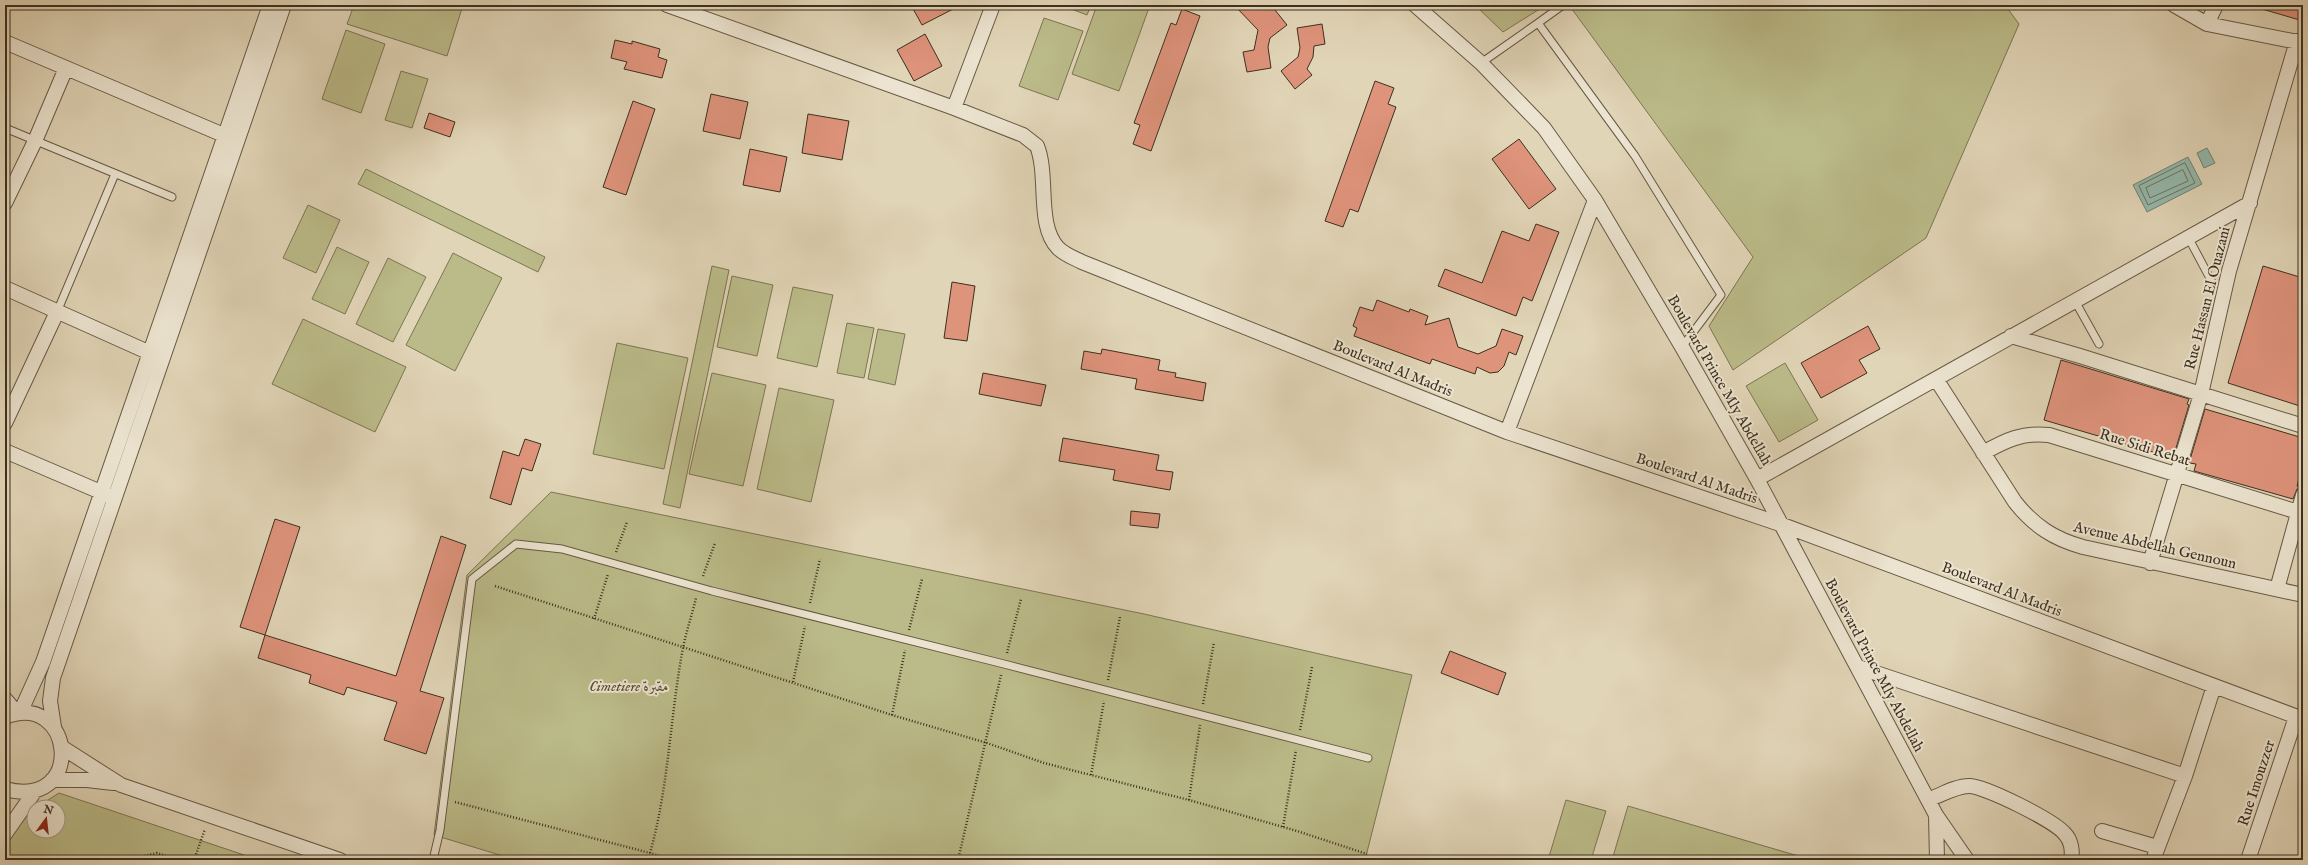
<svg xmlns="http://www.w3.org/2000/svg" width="2308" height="865" font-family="'IM FELL English',Amiri,serif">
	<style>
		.green { fill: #bbbb89; stroke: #7c7654 }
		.water { fill: #95b9ab; stroke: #728273 }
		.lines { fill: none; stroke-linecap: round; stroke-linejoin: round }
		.shore { stroke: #697465; stroke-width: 1 }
		.building { fill: #de937b; stroke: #3d301f }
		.service-casing { stroke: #665945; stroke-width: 9 }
		.minor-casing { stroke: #665945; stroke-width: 16 }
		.path { stroke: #3d301f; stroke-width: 2.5; stroke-dasharray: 1 2; stroke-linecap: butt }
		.service { stroke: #ece4d0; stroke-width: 7 }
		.minor { stroke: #ece4d0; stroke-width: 14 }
		.labels { text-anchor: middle; stroke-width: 4; stroke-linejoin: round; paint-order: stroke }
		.street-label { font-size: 15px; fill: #3d301f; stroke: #ece4d0 }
		.park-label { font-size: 15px; font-style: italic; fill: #564c34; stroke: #ece4d0 }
	</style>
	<rect width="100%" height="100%" fill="#e1d5b7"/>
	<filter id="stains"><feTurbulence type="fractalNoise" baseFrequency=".005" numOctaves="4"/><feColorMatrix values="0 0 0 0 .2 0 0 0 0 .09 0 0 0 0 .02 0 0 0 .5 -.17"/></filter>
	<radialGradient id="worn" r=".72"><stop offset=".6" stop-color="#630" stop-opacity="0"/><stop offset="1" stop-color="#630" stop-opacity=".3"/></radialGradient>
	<path class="green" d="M354,5h109l-16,51 -100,-32z
		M1061,5h30l-4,10z
		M1097,5h53l-31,86 -47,-17z
		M1475,5h71l-43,27z
		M1569,5h436l14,19 -93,214 -193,132 -24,-44 44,-69z
		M1044,18l39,13 -25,69 -39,-14z
		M346,30l39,14 -24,69 -39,-14z
		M401,71l27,8 -16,49 -27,-8z
		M366,169l179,88 -7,15 -180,-88z
		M308,205l32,15 -24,53 -33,-15z
		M337,247l32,15 -24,52 -33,-15z
		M453,253l49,25 -47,93 -49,-26z
		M388,258l38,19 -33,65 -37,-18z
		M712,266l17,4 -49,238 -17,-4z
		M732,276l41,9 -16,71 -40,-9z
		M793,287l40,8 -16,72 -40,-9z
		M303,319l103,48 -31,65 -103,-48z
		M847,323l27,5 -10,50 -27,-5z
		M878,329l27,5 -10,51 -27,-6z
		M617,343l71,15 -24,111 -71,-15z
		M1785,363l33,57 -39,22 -33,-56z
		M712,373l54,12 -23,101 -54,-12z
		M779,388l55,12 -23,102 -54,-13z
		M551,492l593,122 268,61 -47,185h-849l-82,-25 33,-260z
		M59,793l200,67h-254c0,-32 4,-34 29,-51v22h24v-24h-21z
		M1566,800l40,11 -15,49h-43z
		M1628,806l184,54h-200z"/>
	<path class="water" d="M2207,148l8,15 -11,5 -7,-15z
		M2188,157l14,27 -55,28 -14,-27z"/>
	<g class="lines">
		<path class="shore" d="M2185,163l10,20 -47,22 -9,-19z
			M2183,170l5,11 -38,17 -4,-10z"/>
	</g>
	<path class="building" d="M911,5h50l-39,20z
		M1234,5h37l16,20 -17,13 -2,9 3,21 -24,4 -4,-20 11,-2 4,-20z
		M2262,5h41v16l-41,-12z
		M1182,9l18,7 -49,135 -18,-7 7,-19 -6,-2 37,-100 5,2z
		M1322,24l3,20 -11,2 -1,11 -6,12 5,6 -17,14 -14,-18 17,-14 2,-9 -3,-20z
		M925,34l17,32 -28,15 -17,-31z
		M615,40l17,4v-3l28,8 -2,8 9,3 -5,18 -38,-9 3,-7 -16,-4z
		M1375,81l19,7 -6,16 8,3 -38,105 -8,-3 -7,18 -18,-6z
		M711,94l37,8 -8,37 -37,-8z
		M633,101l22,8 -29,86 -23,-8z
		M429,113l26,9 -5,15 -26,-9z
		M808,114l41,7 -7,39 -40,-7z
		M1519,139l37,50 -27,20 -37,-50z
		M750,149l37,8 -7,35 -37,-7z
		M1536,224l23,8 -27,69 -9,-4 -7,19 -78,-30 7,-17 37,14 20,-52 27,10z
		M2263,266l40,12v129l-75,-24z
		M952,282l23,4 -8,55 -23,-3z
		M1377,300l32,12 1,-3 18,7 -3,9 24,-7 9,29 20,7 18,-8 6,-17 21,7 -7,19 -7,-3 -5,14 -6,6 -8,1 -13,-6 -2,7 -43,-15 -2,5 -76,-28 3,-8 -4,-2 7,-19 13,4z
		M1868,326l12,23 -21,11 8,13 -46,25 -20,-35z
		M1102,349l58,11 -2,10 18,3 -1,4 31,6 -3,18 -68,-12 2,-10 -56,-10 3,-18 17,3z
		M2061,360l128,39 -2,5 2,1 -16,53 -129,-38z
		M983,373l63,12 -5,21 -62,-12z
		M2205,409l98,29v27l-6,21 5,1 -5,2 -4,10 -99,-28 2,-7 -7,-1z
		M1063,438l96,17 -3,15 17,2 -3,18 -57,-10 2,-10 -56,-9z
		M525,439l16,5 -9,27 -10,-3 -11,37 -21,-7 13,-47 16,5z
		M1131,511l29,3 -2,14 -28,-3z
		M275,519l25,8 -35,108 -25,-8z
		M441,536l25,9 -46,146 24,7 -18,56 -42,-14 13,-38 -50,-15 -3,8 -35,-12 2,-8 -53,-17 7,-23 131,41z
		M1450,651l56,22 -8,22 -57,-22z"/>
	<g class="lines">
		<defs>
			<path id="service" d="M1538,23l25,-18
				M1481,63l57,-40 97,133 86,139 -39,52
				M5,128l167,69
				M2188,237l24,45
				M2075,301l24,43
				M57,312l58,-138
				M433,860l7,-30 32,-251 44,-35 46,5 150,42 292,73 364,94"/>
			<path id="minor" d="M667,5l287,103 39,-103
				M1415,5l66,58 63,65 51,72 87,147 75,132 179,336 31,45
				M2174,5l33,19 96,19
				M2207,24l9,-19
				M5,42l228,97
				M954,108l69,27 14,11c12,30 -1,79 21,102 7,7 16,10 24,14l425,170 273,92 523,195
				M5,203l30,-62 31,-73
				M5,288l154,69
				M2011,336l69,20 223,70
				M1936,379l79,123c19,24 39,37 68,45l220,48
				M5,423l52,-111
				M1507,432l88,-232
				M5,451l105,45
				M1983,453c23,-13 40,-21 66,-18l249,77
				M1757,479l493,-276
				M2150,563l51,-169 28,-123 68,-230
				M2277,589l26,-94
				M1858,667l327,109
				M5,699l12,14
				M20,713l23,-51 227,-657
				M5,717c69,-28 82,94 0,72
				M54,727l-4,-26 3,-23 231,-673
				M63,748l58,37 219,75
				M52,780h35l26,3
				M1928,800c13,-5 28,-14 41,-14 16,0 86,35 96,48 6,6 8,17 6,26
				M1936,815l1,45
				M2102,831l55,16
				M5,834l30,-43
				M2153,860l32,-84 29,-90
				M2248,860l48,-143"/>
		</defs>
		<use href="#service" class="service-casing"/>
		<use href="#minor" class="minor-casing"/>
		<path class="path" d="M616,552l11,-30
			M703,576l12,-33
			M495,586l397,129 95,28 57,20 145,37 108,31 70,23
			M810,603l10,-44
			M594,619l14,-45
			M909,630l13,-51
			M1007,653l14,-54
			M1108,680l12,-63
			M793,682l12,-56
			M1203,704l11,-62
			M892,715l13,-65
			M1300,730l12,-63
			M1091,775l13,-74
			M1189,800l11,-75
			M455,802l195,51 22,7
			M1283,827l13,-77
			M650,853c19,-67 20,-137 33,-205 3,-16 9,-33 13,-50
			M127,860l30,-7 20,7
			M194,860l11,-31
			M958,860l43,-185"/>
		<use href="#service" class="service"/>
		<use href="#minor" class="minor"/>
	</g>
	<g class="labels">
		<g class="street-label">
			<text transform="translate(2207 298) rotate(-76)" y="5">Rue Hassan El Ouazani</text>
			<text transform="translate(1393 368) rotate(22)" y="5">Boulevard Al Madris</text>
			<text transform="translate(1720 380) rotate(60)" y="5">Boulevard Prince Mly Abdellah</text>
			<text transform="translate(2145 447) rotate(17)" y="5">Rue Sidi Rebat</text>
			<text transform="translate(1697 478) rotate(19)" y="5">Boulevard Al Madris</text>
			<text transform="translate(2155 545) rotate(13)" y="5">Avenue Abdellah Gennoun</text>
			<text transform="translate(2002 589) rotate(21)" y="5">Boulevard Al Madris</text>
			<text transform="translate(1875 665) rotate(62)" y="5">Boulevard Prince Mly Abdellah</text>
			<text transform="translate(2256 783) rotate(-72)" y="5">Rue Imouzzer</text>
		</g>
		<g class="park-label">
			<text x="629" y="691">Cimetiere مقبرة</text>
		</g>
	</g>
	<rect width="2308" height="865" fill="none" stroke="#e1d5b7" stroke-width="20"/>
	<rect x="6" y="6" width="2296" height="853" fill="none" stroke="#3d301f" stroke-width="2"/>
	<rect x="10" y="10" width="2288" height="845" fill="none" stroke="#3d301f"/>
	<g transform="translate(46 819) rotate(15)"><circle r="19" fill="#ece4d0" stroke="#a69c89"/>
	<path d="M0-3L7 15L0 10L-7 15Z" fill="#8f2418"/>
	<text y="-6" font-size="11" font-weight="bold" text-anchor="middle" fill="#3d301f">N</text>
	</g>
	<rect width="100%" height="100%" filter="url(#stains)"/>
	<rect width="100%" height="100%" fill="url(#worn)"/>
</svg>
